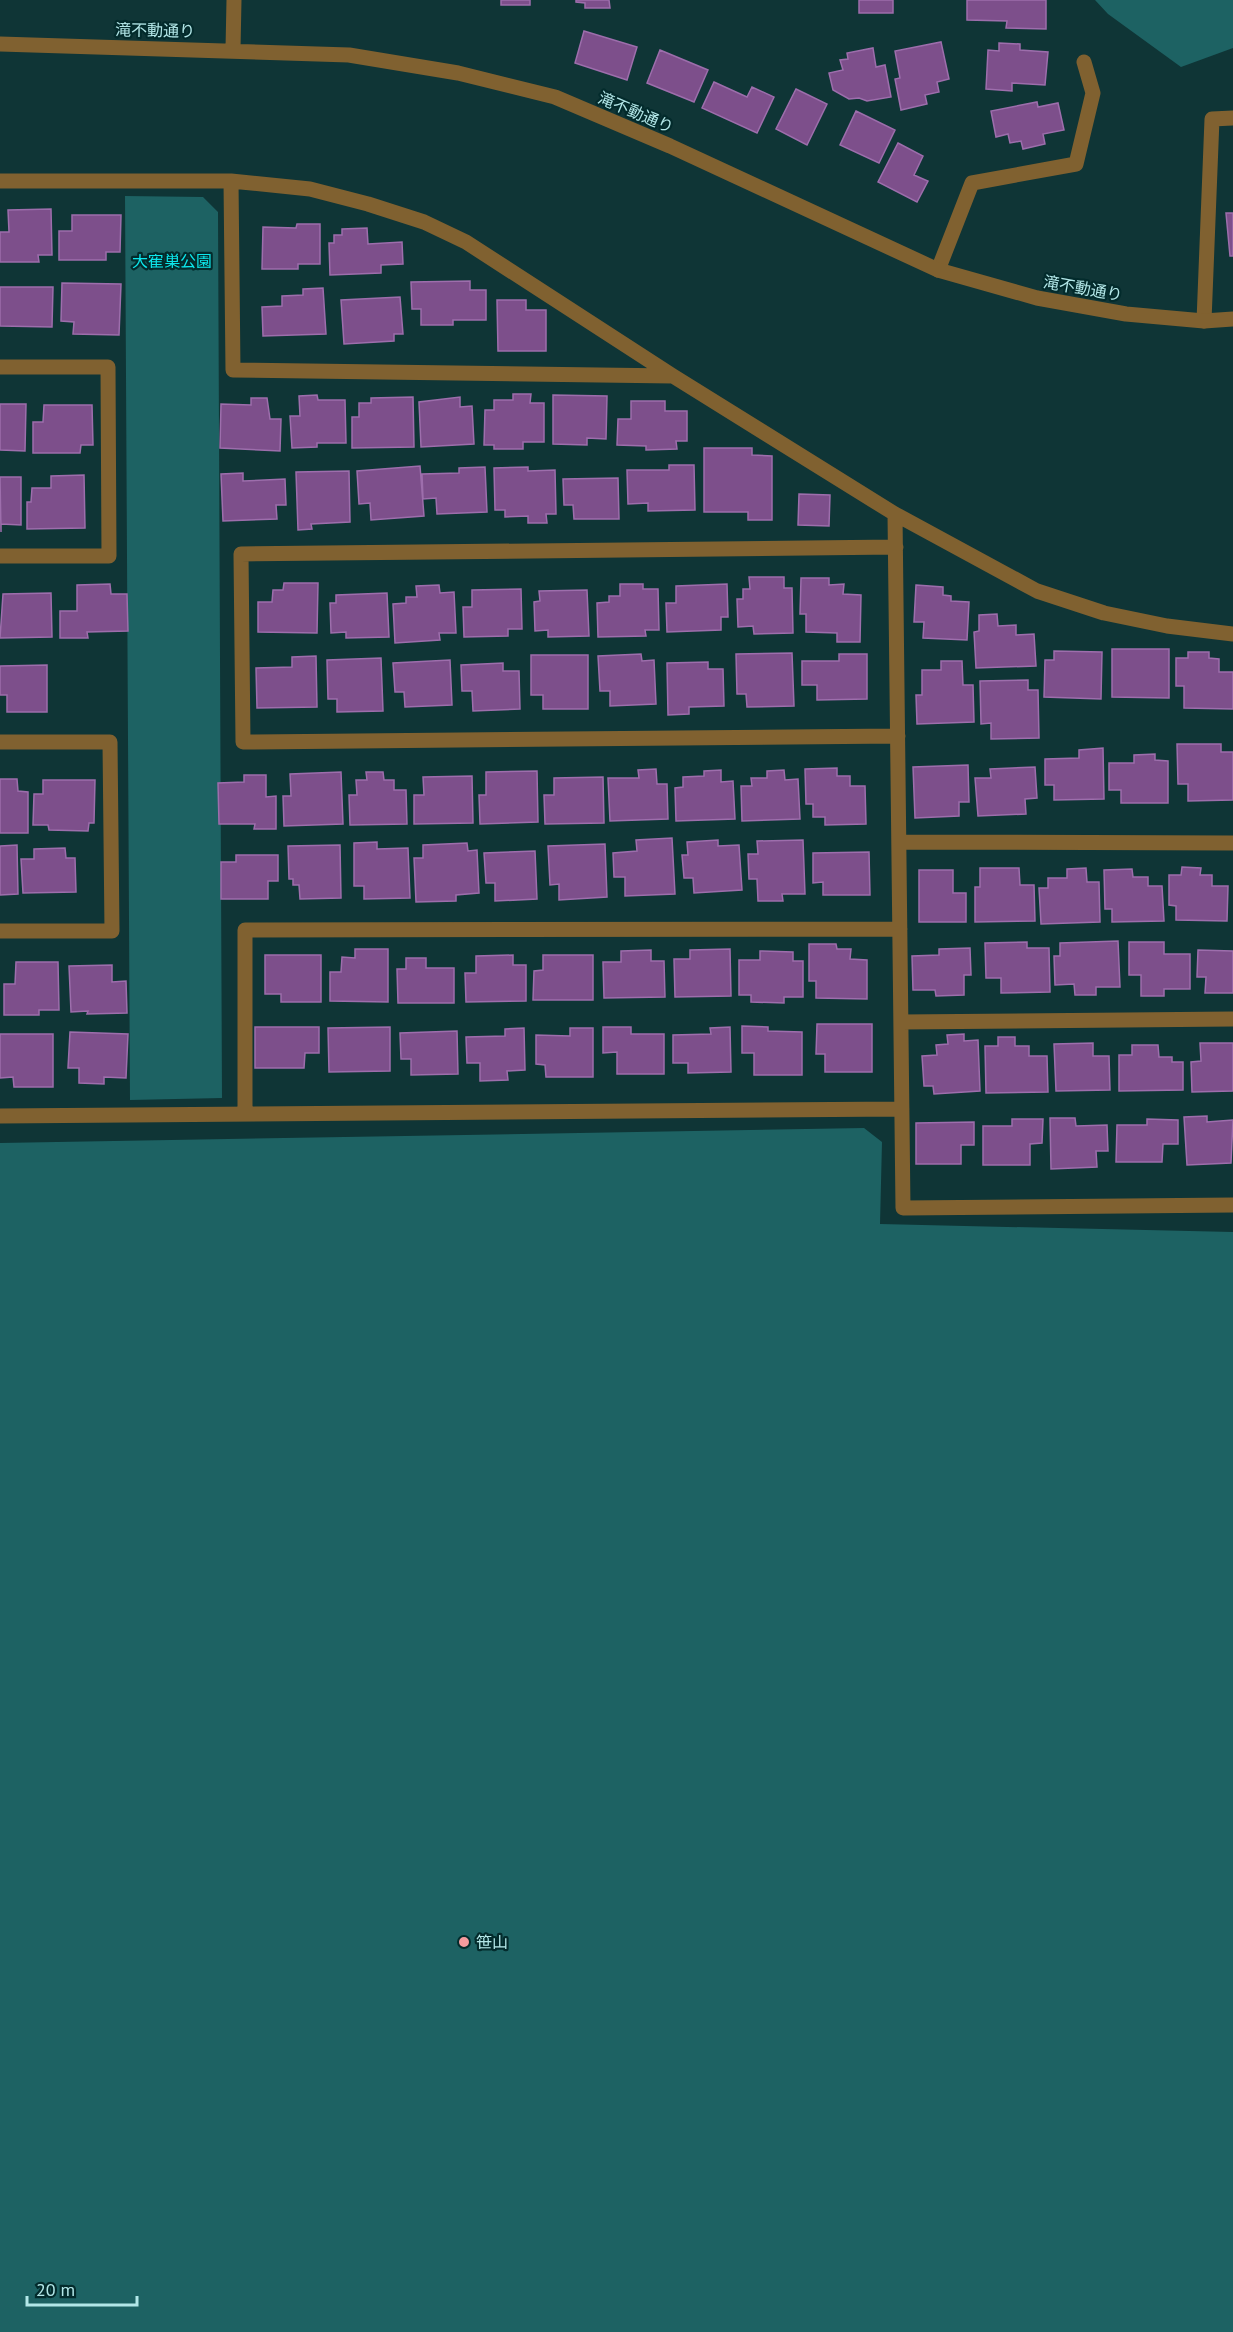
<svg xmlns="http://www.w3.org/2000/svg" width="1233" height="2332" font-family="'PT Sans','Noto Sans JP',sans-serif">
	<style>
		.green { fill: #1d6263 }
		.building { fill: #7d4f8b; stroke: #9d6eac; stroke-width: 1.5 }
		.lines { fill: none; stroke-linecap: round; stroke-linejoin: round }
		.minor { stroke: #806130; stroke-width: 15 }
		.tertiary { stroke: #806130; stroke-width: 15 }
		.poi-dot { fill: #f59b9e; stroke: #032b2c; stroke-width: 2 }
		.labels { text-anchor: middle; stroke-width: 4.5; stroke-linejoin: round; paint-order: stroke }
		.street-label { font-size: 16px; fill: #b3e7e8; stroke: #032b2c }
		.park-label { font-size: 16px; fill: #0de6eb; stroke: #032b2c }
		.poi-label { font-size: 16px; fill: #b3e7e8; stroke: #032b2c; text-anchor: start }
	</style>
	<rect width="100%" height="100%" fill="#0f3536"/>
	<path class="green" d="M1095,0h138v48l-52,19 -73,-53z
		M125,196l78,1 15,15 4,886 -92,2z
		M864,1128l18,14 -2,82 353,8v1100h-1233v-1189z"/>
	<path class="building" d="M501,0h29v5h-29z
		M576,0h33l1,8h-25v-5l-9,-1z
		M859,0h34v13h-34z
		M967,0h79v29l-40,-1 1,-7 -40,-1z
		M584,31l53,16 -10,33 -52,-17z
		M941,42l8,37 -12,3 2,10 -14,3 2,9 -26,6 -6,-31 5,-1 -5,-27z
		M999,43l21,1v6l28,2 -3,33 -33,-2v8l-26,-2 2,-39 11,1z
		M873,48l3,19 9,-2 6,32 -24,4 -8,-3 -10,1 -16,-9 -4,-17 14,-3 -3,-10 8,-1 -1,-6z
		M660,50l48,20 -14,32 -47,-19z
		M714,82l33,15 5,-10 22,10 -17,36 -55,-25z
		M796,89l31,15 -20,41 -31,-16z
		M1037,102l1,5 20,-4 6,27 -21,4 2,10 -22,5 -2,-8 -11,2 -2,-9 -12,3 -5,-26z
		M856,111l39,19 -16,33 -39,-18z
		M898,143l25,13 -9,19 14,6 -11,21 -39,-20z
		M51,209l1,46h-14l1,7h-39v-30h9l-1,-22z
		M1226,213h7v43h-3z
		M72,215h49l-1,37h-14v8h-47v-29h13z
		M297,224h23v40h-22v5h-36l1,-42 33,1z
		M367,228l1,16 34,-2 1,22 -22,1v8l-51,2 -1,-32h5v-8h8v-6z
		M470,281v9h16v30h-33v5h-32v-16h-9l-1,-27z
		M62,283l59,1 -2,51 -46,-1 1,-12 -13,-1z
		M0,287h53l-1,40 -52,-1z
		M323,288l3,46 -63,2 -1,-29 20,-1v-10l21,-1v-6z
		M400,297l3,37h-9v7l-50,3 -3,-44z
		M497,300h29v10h20v41h-48z
		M513,394h18l-1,9h14v39h-21v7h-29v-4h-10l1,-35h9v-10h19z
		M317,395l1,5h27l1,43h-29v4l-25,1 -2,-32h10l-1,-20z
		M553,395l54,1 -1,43 -19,-1v7l-34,-1z
		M413,397l1,50 -62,1v-31h7v-14h12v-5z
		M460,397v10l12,-1 2,38 -53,3 -2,-45z
		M251,398h16l3,21h11l-1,32 -60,-3 1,-44 30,1z
		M631,401h34v10h22v30h-11l1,8 -31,1v-4l-29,-1 1,-26h13z
		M0,404h26l-1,47 -25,-1z
		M44,405h48l1,40h-12l-1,8h-47v-31h10z
		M704,448h48v7l20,1v64h-24v-8h-44z
		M669,465h25l1,45 -47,1v-8l-20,1 -1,-34h42z
		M420,466l4,50 -53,4 -1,-17 -11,1 -2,-33z
		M485,467l2,45 -50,2 -1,-16 -13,1 -1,-25 37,-1v-5z
		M528,467v4l27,-1 1,44h-10l1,9h-19v-7l-23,1v-7h-10l-1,-42z
		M349,471l1,51 -39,2 1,5 -14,1 -2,-58z
		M243,473v8l42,-2 1,26h-10l1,14 -54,2 -2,-47z
		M84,475l1,53 -58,1v-27h4l1,-14h19v-12z
		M0,477h21v48l-20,-1v8z
		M618,478l1,41h-45l-1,-14h-9l-1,-26z
		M799,494l31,1 -1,31 -31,-1z
		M749,577h35v11h8l1,45 -39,1 -1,-8 -15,1 -1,-28h6v-10h7z
		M801,578h28v7l15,-1 -1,10 18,1 -1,47h-23v-9l-31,-1v-18h-6z
		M284,583h34l-1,50 -59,-1v-30h14l1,-12h10z
		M110,584l1,10h16l1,37 -41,1 1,6h-28v-27h17v-26z
		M620,584h23v5h15l1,41h-14l1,6 -48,1 -1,-34 12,-1v-6h11z
		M727,584l1,33h-7v13l-54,2 -1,-29h10v-17z
		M439,585l1,8 14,-1 2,41h-17l1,7 -45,3 -2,-39 13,-1v-6h11l-1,-11z
		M916,585l27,2v8l8,1v5l18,1 -2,38 -44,-2 1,-16h-10z
		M521,589l1,40h-14v7l-44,1 -1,-30h9v-17z
		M587,590l2,46 -41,1v-7l-13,1 -1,-29 6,-1 -1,-10z
		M51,593l1,44 -52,1 3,-44z
		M387,593l2,44 -43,1v-6l-15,1 -1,-30h6v-8z
		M997,614l1,12 18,-1v10l18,-1 2,32 -60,2 -2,-36 5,-1v-16z
		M1112,649h57v49l-57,-1z
		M1054,651l48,1 -1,47 -57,-2 1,-37h9z
		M1188,652h21v6l10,1v13h14v37l-49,-1v-22h-8v-28h12z
		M792,653l2,53 -47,1 -1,-13h-9l-1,-40z
		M641,654l1,7 12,-1 2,44 -46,2v-15h-10l-2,-35z
		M839,654h28v45l-50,1v-15h-15v-24h37z
		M531,655h57v54h-45v-14h-12z
		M316,656l1,51 -60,1 -1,-40 36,-1v-10z
		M381,658l2,53 -46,1v-13h-9l-1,-39z
		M450,660l2,45 -47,2 -1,-15h-9l-2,-29z
		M941,661h21l1,24h10l1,37 -57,2 -1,-29h6v-25h19z
		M708,662v7h15l1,37 -35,1v7l-21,1 -1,-52z
		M503,663v8h16l1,38 -47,2 -1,-20h-10l-1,-26z
		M47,665v47h-40v-17h-7v-29z
		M1028,680v10h10l1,48 -48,1v-16l-10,1 -1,-43z
		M1177,744h44v8h12v48l-45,1v-17h-10z
		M1103,748l1,51 -50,1v-15h-9v-26l34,-1v-8z
		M1155,754v6l13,1v42h-47v-13h-12v-27h25v-8z
		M968,765l1,37h-10v14l-44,2 -2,-51z
		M1035,767l2,31 -12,1 1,15 -48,2 -3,-38h16l-1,-9z
		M837,768v8h13v10h15l1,38 -41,1v-8h-12v-13h-7l-1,-35z
		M656,769l1,15h10l1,35 -58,2 -2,-43h31l-1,-8z
		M721,770v12l12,-1 2,38 -59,2 -1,-33 8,-1v-10l21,-1v-5z
		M784,770l1,10 13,-1 2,40 -58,2 -1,-35h11l-1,-8h16v-7z
		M537,771l1,51 -58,2 -1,-29h7v-23z
		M341,772l2,52 -59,2 -1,-30h8l-1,-22z
		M366,772h17l1,8h10v10h12l1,34 -57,1 -1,-30h8l-1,-15h11z
		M244,775h22v22l10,-1v33h-22l1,-5h-36l-1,-41 26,-1z
		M472,776l1,47 -59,1v-29h10l-1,-18z
		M603,777l1,46 -59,1 -1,-29h10v-17z
		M0,779h17l1,12 10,1v41h-28z
		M43,780h52l-1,43h-5l-1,8 -39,-1 -1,-5h-15l1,-31h9z
		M672,838l3,56 -50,2v-19h-11l-1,-24 24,-2 -1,-11z
		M718,840v6l21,-1 3,45 -48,3 -1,-15h-9l-2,-23h6l-1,-13z
		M803,840l2,54h-23l1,7h-25l-1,-22h-8l-1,-25h10l-1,-13z
		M377,842v7l31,-1 2,50 -46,1v-13h-10v-43z
		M467,843l1,8 9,-1 2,43 -23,2v6l-40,1 -2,-44h9v-13z
		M605,844l2,53 -48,3v-16l-9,1 -2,-39z
		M17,845l1,49 -18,1v-49z
		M340,845l1,53 -41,1 -1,-14h-6v-6h-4l-1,-33z
		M65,848l1,10h9l1,34 -53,1 -2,-34h13v-10z
		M535,851l2,48 -42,2v-18h-9l-2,-30z
		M869,852l1,43h-47v-13l-10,1v-30z
		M236,855h42v26h-10v18h-47v-37h15z
		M1182,867l19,1 -1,7h12v11h16l-1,35 -51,-1v-14l-7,-1v-30h12z
		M980,868h39l1,17h14l1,36 -60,1v-35h5z
		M1086,868l1,14h12l1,40 -59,2 -2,-36h9v-10h19v-9z
		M1132,869l1,8h15v9h14l2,35 -52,1v-13h-7l-1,-39z
		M919,870h34v23h13v29h-47z
		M1118,941l2,46h-24v8h-21l-1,-11 -19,1 -1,-29h6v-13z
		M1027,942v6h22l1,44 -49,1v-15h-15l-1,-35z
		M1129,942h35v12h26v35h-26v7h-23v-21h-12z
		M809,944h27l1,5h14l-1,10 17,1v39l-51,-1v-17h-7z
		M970,948l1,27h-7v20l-28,1 -1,-6h-22l-1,-34 27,-1v-6z
		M355,949h33v53l-58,-1v-29h11l1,-15 13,1z
		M730,949l1,47 -56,1 -1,-38h16v-9z
		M651,950v11h13l1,36 -61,1 -1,-36h18v-11z
		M1198,950l35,1v42h-28l1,-16h-9z
		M760,951l33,1v9h10v36h-19v6l-33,-1v-7h-12v-35h21z
		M265,955h56v47h-40v-8h-16z
		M513,955v10h13v36l-60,1 -1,-29h11v-17z
		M543,955h50v45h-60l1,-29 9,-1z
		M406,958h20v10h28v35h-56l-1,-34h9z
		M16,962h42l1,48h-20v5h-35v-31h11z
		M112,965v17l14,-1 1,32 -40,1 1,-3 -17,1 -2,-46z
		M817,1024h55v48h-47v-18h-9z
		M742,1026l26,1v4l34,1v43h-48v-22h-12z
		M255,1027h64v26h-14l-1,15h-49z
		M390,1027v44l-61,1 -1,-44z
		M603,1027h28v7h33v40h-47v-22l-14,1z
		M730,1027l1,45 -43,1v-10h-15v-28l38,-1 -1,-6z
		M524,1028l1,42 -18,1 1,9 -28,1v-18h-13l-1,-26 39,-1v-7z
		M570,1028h23v49h-47l-1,-12 -9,-1v-29l34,1z
		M457,1031l1,43 -47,1v-16h-10l-1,-26z
		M70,1032l58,2 -2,44 -22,-1v7l-25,-1v-15h-11z
		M0,1034h53v53h-39l-1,-10 -13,1z
		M964,1034v7l14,-1 2,51 -46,3 -1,-8h-9l-2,-30 15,-1 -1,-10 12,-1 -1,-9z
		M998,1037h17v9h14v10h18l1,36 -62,1 -1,-47h13z
		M1093,1043v13h16l1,34 -54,1 -2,-47z
		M1200,1043h33v48l-41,1 -1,-30 10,-1z
		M1132,1045h26l1,12h13v5h11v28l-64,1v-36h13z
		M1207,1116v6l26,-2 -2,43 -44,2 -3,-48z
		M1050,1118h25l1,8 31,-1 1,26h-12l1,16 -46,2z
		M1012,1119h31l-1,24 -12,1v21h-47v-39h29z
		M1147,1119l31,1v24h-15l-1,18h-46l1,-37h30z
		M974,1122v23h-13v19h-45v-41z"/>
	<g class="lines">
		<path class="minor" d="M0,181h231l79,8 58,15 56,18 42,20 207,134 222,138 142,77 67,22 63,13 66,8
			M231,181l2,189 440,6
			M938,270l34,-87 104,-19 17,-71 -9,-31
			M1204,321l8,-202 21,-1
			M0,367h108l1,189h-109
			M895,514l8,694 330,-3
			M896,547l-655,7 2,188 655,-6
			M0,742h110l2,189h-112
			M899,842l334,1
			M901,1022l332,-3
			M245,1114v-184l655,-1
			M0,1116l902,-7"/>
		<path class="tertiary" d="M0,44l349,11 109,18 97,24 115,49 268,124 99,28 89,16 78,7 29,-2
			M233,49l1,-49"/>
	</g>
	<circle class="poi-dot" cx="464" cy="1942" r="6"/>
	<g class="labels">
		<g class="street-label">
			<text transform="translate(155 30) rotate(1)" y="6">滝不動通り</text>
			<text transform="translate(636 112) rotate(23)" y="6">滝不動通り</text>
			<text transform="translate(1083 288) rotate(10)" y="6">滝不動通り</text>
		</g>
		<g class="park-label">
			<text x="172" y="267">大寉巣公園</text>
		</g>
		<g class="poi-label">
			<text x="476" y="1948">笹山</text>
		</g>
	</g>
	<path d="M27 2296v9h110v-9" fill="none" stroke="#b3e7e8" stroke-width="3"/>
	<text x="36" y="2296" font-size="18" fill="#b3e7e8" stroke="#032b2c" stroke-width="4.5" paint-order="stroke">20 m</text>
</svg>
